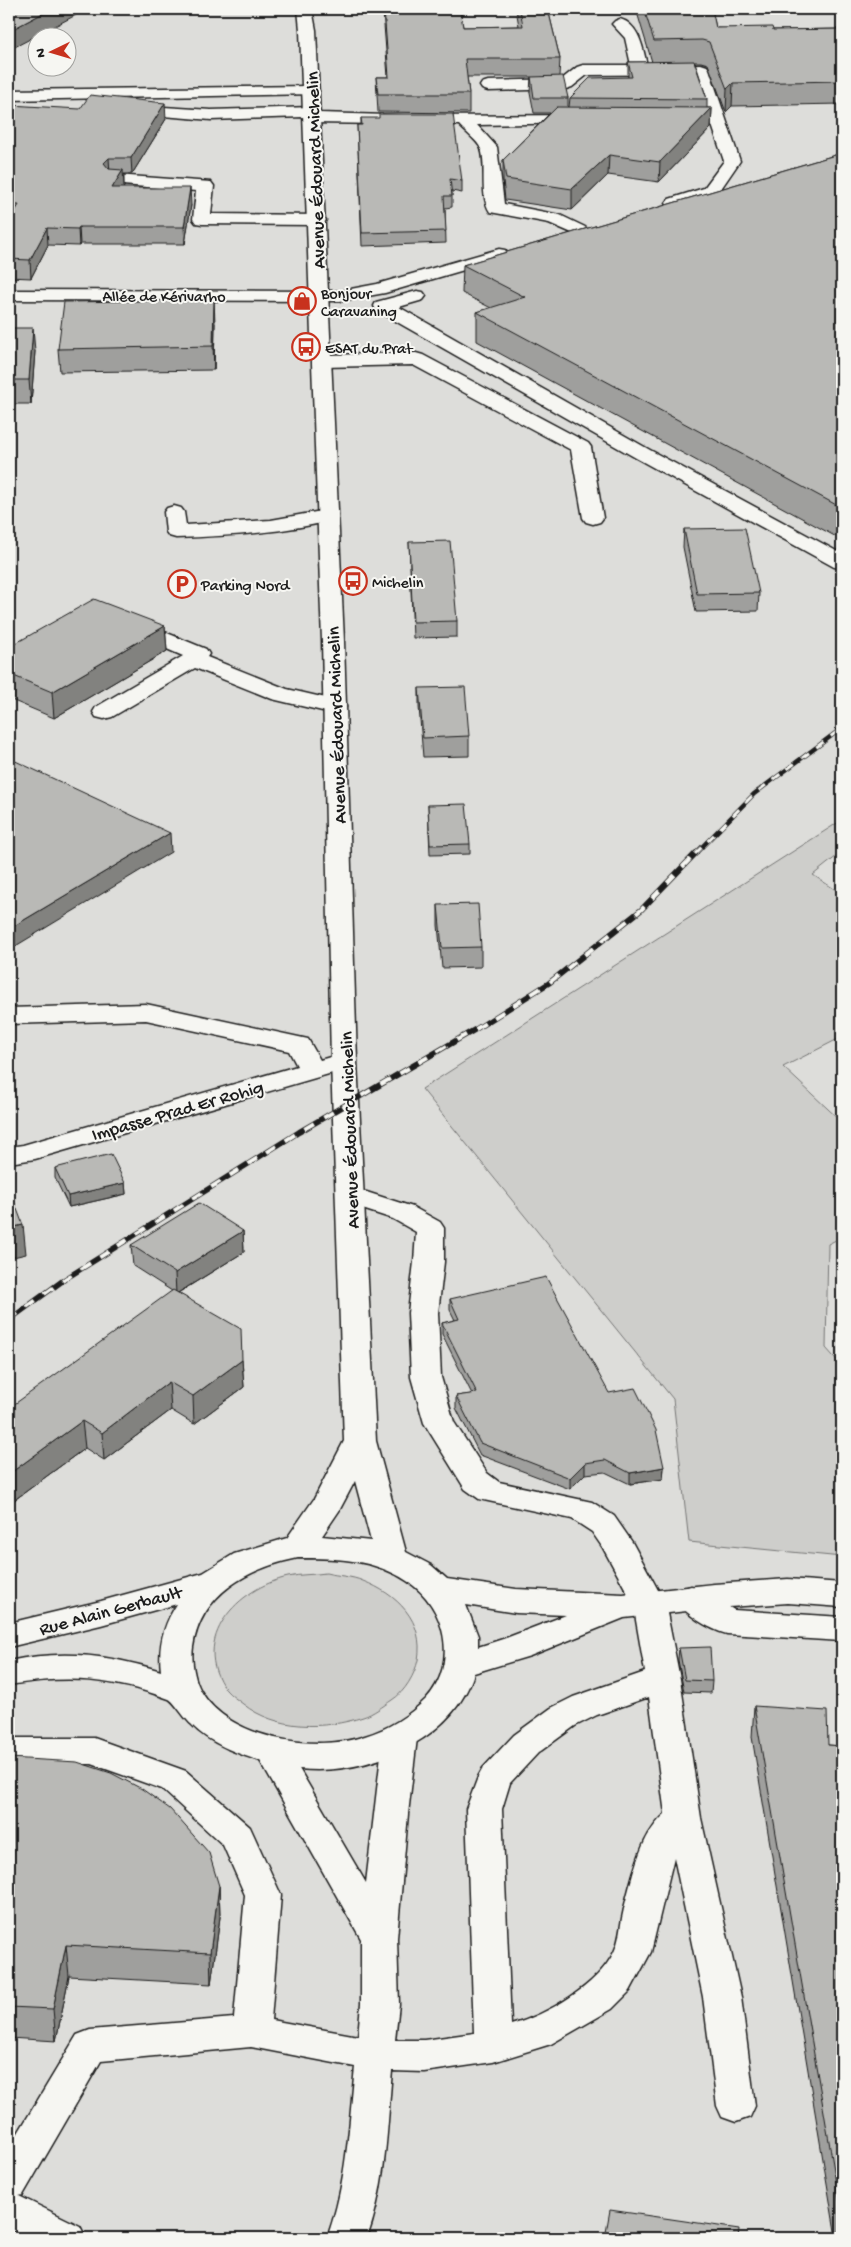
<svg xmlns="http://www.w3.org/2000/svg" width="851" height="2247" font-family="'Gochi Hand',sans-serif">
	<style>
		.built { fill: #ddddda; fill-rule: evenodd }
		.green { fill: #cececb; stroke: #757574 }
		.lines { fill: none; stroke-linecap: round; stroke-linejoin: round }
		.minor-casing { stroke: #1c1c1c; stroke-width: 3 }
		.major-casing { stroke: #1c1c1c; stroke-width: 3 }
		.minor { fill: #f6f6f2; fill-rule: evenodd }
		.major { fill: #f6f6f2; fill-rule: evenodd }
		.rail-far1-casing { stroke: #1c1c1c; stroke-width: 4.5 }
		.rail-casing { stroke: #1c1c1c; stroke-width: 5.5 }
		.rail-far1 { stroke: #f6f6f2; stroke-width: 3; stroke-dasharray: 9; stroke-linecap: butt }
		.rail { stroke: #f6f6f2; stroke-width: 4; stroke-dasharray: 11; stroke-linecap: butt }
		.wall { fill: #9f9f9d; stroke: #1c1c1c }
		.shaded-wall { fill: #82827f; stroke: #1c1c1c }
		.building { fill: #b9b9b6; stroke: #1c1c1c }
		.labels { text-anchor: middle; stroke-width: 4; stroke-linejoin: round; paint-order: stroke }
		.far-poi-label { font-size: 16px; fill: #1c1c1c; stroke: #f6f6f2; text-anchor: start }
		.far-street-label { font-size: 16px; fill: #1c1c1c; stroke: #f6f6f2 }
		.street-label { font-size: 19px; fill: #1c1c1c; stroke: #f6f6f2 }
	</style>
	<rect width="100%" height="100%" fill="#edede9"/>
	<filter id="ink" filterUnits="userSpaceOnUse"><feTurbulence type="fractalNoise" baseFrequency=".02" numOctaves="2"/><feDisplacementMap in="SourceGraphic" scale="10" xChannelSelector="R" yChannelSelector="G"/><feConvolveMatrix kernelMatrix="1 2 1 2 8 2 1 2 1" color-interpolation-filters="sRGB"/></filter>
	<g filter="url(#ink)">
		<path class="built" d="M9,9h833v2229h-833zM38,38h30v30h-30z"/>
		<path class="green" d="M842,820v32l-29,23 29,19v143l-59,30 59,55v115l-14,7 -2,104 16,18v191l-153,-15 -16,-143 -251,-310z
			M326,1573c12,3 26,3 37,8 34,13 62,40 55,79 -3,14 -13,32 -26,40 -9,6 -19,14 -29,17 -39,13 -87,13 -120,-13 -5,-4 -13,-9 -17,-14 -37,-51 12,-102 62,-113 12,-3 26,-2 38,-4z"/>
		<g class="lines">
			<defs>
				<path id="minor" d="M620,19c19,5 23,29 27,46l54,-1 6,2 2,3 31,92 -24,35 -41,12 -6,-1 -3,-4 3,-4 35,-11 20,-27 -29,-87 -108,1 -15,12 -6,2 -78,2 -6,-2 -2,-3 2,-3 6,-2 74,-2 15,-12 6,-2h48l-6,-27 -13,-14 3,-3z
					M311,86l6,2 2,3 -2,3 -308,6v-10z
					M132,105l79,5 101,-3 6,2 1,4 103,3 165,-1 2,3 -2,3 -6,2 -104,2 20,22 7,57 56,11 25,12 3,4 -3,4 -6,1 -30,-13 -59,-11c-11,-16 -3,-47 -9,-63 -3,-8 -16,-17 -22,-24l-147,-2 -6,-2 -2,-4 -93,3 -85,-7 -2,-3 2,-3z
					M116,175l95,7 3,4 -3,28 106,1 6,1 3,4 -3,4 -6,1 -115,-1 -6,-1 -3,-4 3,-28 -86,-7 -3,-4 3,-4z
					M499,249l6,1 3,4 -3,4 -120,35 -45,8 -331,-1v-10l331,1 37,-7z
					M417,291l6,1 3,4 -3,4 -24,7 251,143 192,104v14l-8,-1 -198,-109 -260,-148 -2,-4 2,-4z
					M416,353l7,2 165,88 3,4 12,71 -3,4 -7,2 -7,-2 -3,-4 -12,-68 -158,-85 -90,2 -7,-2 -3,-4 3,-4 7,-2z
					M174,506l7,2 3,4 2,13 85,-5 56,-10 7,2 3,4 -3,4c-52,13 -105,16 -158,18l-7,-2 -3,-4 -2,-20 3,-4z
					M133,619l73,30 3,5 -2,3 80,32 56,13 3,5 -3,5 -8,2 -63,-15 -77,-31 -83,49 -8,2 -8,-2 -3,-5 3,-5 87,-51 -58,-25 -3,-5 3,-5z
					M146,1004l162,35 12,21 24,-7 9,2 4,6 -4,6 -318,92 -26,4v-16l14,-2 274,-79 -8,-15 -143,-31 -137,4v-16z
					M351,1187l62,20 27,15 4,6v34l-6,51 3,64 13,45 33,51 12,9 93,20 22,14 18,26 33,61 15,76 21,139 40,179 14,109 -5,11 -14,5 -14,-5 -5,-11 -14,-109 -29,-140 -23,95 -21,39 -18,18 -61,35 -58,18 -69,10 -32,-1c-5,56 -6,115 -25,167h-40c20,-54 22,-114 28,-171l-104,-20 -150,14 -78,134 -4,1 61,30 6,12h-58l-19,-9v-81l68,-113 13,-5 144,-12 11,-123 -22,-50 -61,-56 -70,-25h-83v-26h85l92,33 64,56 31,68 -10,125 87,16 3,-32v-65l-106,-187 5,-9 12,-4 12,4 82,140 17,-145 5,-9 12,-4 12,4 5,9 -9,76 -11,124 2,66 -4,36h29l50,-7 -8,-224 12,-32 5,-9 31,-33 37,-27 22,-11 72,-25 -12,-69 -30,-55 -11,-16 -20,-13 -93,-20 -14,-10 -41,-66 -13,-46 -3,-64 6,-51 2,-30 -23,-13 -52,-17 -4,-6 4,-6zM649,1697l16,117c-18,16 -25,37 -32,60 -4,14 -8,29 -11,44 -2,11 -3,24 -8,34 -16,34 -68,63 -103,73l-9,-216 8,-26 28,-30 37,-27 22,-11z
					M691,1586l12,4 31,20 108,7v24l-115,-7c-18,-5 -43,-20 -52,-36l4,-8z"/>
				<path id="major" d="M298,9h14l4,21 28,611 13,420 19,380 30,111 25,13 16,14 69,10 107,5 91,-10 74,-5 54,4v24l-54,-4 -74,5 -90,10 -94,38 -56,17c-20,64 -94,96 -157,97 -30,0 -61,-9 -89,-21 -13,-6 -27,-14 -37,-25 -6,-5 -17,-23 -22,-25 -57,-21 -101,-24 -160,-14v-24c53,-12 101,-6 152,10 -3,-25 2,-46 16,-67l-76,21 -92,22v-24l92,-22 102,-28 31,-19 53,-16 27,-39 30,-58 -13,-380 -9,-420 -22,-611zM355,1481l16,60 -49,-5 17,-25zM298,1558c38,0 76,1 109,23 39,25 52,82 19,118 -17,17 -38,30 -61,37 -48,17 -137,3 -164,-45 -7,-12 -10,-31 -8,-44 8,-54 56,-79 105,-89zM466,1605l50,8 50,2 -60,23 -28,9v-11z"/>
			</defs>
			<use href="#minor" class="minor-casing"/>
			<use href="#major" class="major-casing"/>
			<use href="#minor" class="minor"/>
			<use href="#major" class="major"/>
			<defs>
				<path id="rail-far1" d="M695,854l59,-60 88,-66"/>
				<path id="rail" d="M9,1320l56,-41 234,-147 177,-103 73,-46 92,-73 55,-57"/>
			</defs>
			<use href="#rail-far1" class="rail-far1-casing"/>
			<use href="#rail" class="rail-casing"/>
			<use href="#rail-far1" class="rail-far1"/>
			<use href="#rail" class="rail"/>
		</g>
		<path class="wall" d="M375,9h85l3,18 56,-1 -3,-17h32l12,50 -1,17 9,22v9h1l1,-9 58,-21v-15h24l-16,-53h76l4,19 57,2 69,-1v75l-110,2 -6,6 -18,-48 -7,-2h-6l12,37v9h5l-1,20 -52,54 -51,-7 -36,35 -67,-10 -2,-20v-20l47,-47h-16l-4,-21 1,-15h-64l2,17v19l-91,-1 -2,-35h12l-5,-65h-8z
			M9,105l157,14 -34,55h-8v13l-1,1 68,17 -6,39h-105l-1,2 -31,-1 -17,33 -22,-1z
			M361,118l101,63v12l-10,-2v16l-7,1 1,35 -84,3 -5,-121h4z
			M842,153v387l-365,-199v-29l14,-4 -29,-15 1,-28z
			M215,323l-1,47 -154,2 -2,-23z
			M9,328l26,23 -4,53h-22z
			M684,529l75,64 -1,18 -62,1 -13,-65z
			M409,542l48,79v16l-44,1z
			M165,626l2,25 -113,67 -45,-19v-52z
			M419,688l50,48v20l-46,1 -4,-50z
			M428,805l42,39v10l-40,1z
			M438,905l43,42v20l-39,1 -4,-43z
			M842,1045v25l-4,-3 2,-20z
			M55,1168l70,15 1,11 -57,13 -14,-29z
			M243,1231l1,21 -66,41 64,67 2,27 -50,37 -23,-14 -67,50 -19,-12 -76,56 163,-213 -39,-25 -2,-21z
			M450,1299l159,94 55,74 -1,12 -33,5 -25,-12 -20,2 -15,15 -90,-34 -24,-47v-12l16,-2 -30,-60v-11l13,-3 -5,-10z
			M679,1648l33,33 -1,12 -27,-1 -6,-32z
			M754,1706l74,39 14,1v491h-6l-84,-500z
			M9,1758l210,128 1,31 -9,67 -142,-8 -13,65 -47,-3z"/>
		<path class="shaded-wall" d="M51,9h24l1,6 -67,35v-19z
			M733,83l-1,23 -6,6 1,-23z
			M165,103l1,16 -34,55 -1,-16z
			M712,108l-1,20 -52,54 1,-20z
			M609,155l-1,20 -36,35v-21z
			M109,158l1,16 -6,-11z
			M123,170l1,17 -11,18 -1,-17z
			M190,188l1,17 -6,39 -1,-17z
			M79,227l1,17 -1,2 -1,-17z
			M47,228l1,17 -17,33 -1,-18z
			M214,300l1,23 -1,47 -1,-24z
			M33,328l2,23 -4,53 -2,-24z
			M165,626l2,25 -113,67 -2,-26z
			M170,833l1,19 -162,98v-21z
			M125,1183l1,11 -57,13 -1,-11z
			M23,1225l3,29 -17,4v-30z
			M243,1231l1,21 -68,42 -1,-21z
			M242,1360l2,27 -50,37 -1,-28z
			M169,1382l2,28 -67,50 -2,-27z
			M82,1421l3,27 -76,56v-30z
			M585,1463v11l-15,15v-11z
			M664,1467l-1,12 -33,5v-11z
			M219,1886l1,31 -9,67 -1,-31z
			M66,1945l3,31 -13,65 -3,-32z"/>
		<path class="building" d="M9,9h42l-42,22z
			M384,9h76l3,18 60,-1 -3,-17h28l12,50h-95l4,35h-91l-2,-17h13z
			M644,9h68l4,19 56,-1 1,3 69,-1v52l-109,2 -6,6 -18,-47 -7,-2 -48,1z
			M694,61l13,38 -137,-1 20,-20 42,-1 -4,-15z
			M563,76l5,22h-34l-3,-21z
			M90,95l75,8 -34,55h-22l-5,5 5,6 14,1 -11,18h78l-6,39h-105l-1,2 -31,-1 -17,32 -21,-1v-28l2,-5h-2v-5l10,-16h-10v-100l71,4z
			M557,107l155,1 -52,54 -51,-7 -37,34 -66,-10 -3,-19z
			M379,114h74l9,67 -12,-2 2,17h-8l2,35 -84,2 -5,-108h5l-1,-7h18z
			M842,153v355l-365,-196 48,-15 -62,-32z
			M214,300l-1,46 -155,3 6,-47z
			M9,328h24l-4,52h-20z
			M745,528l14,65 -62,1 -13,-65z
			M450,541l7,80 -44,1 -4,-80z
			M94,599l71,27 -113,66 -43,-18v-27z
			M465,687l4,49 -46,2 -4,-50z
			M9,758l161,75 -161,96z
			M466,804l4,40 -40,1 -2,-40z
			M478,904l3,43 -39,1 -4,-43z
			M111,1154l14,29 -57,13 -13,-28z
			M9,1188l14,37 -14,3z
			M199,1203l44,28 -68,42 -44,-28z
			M546,1277l63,116 26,-5 21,42 8,37 -34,6 -25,-13 -20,3 -15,15 -90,-35 -24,-47 21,-3 -35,-70 17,-4 -9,-20z
			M173,1290l68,39 1,31 -49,36 -24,-14 -67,51 -20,-12 -73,53v-66z
			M710,1647l2,34 -27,-1 -6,-32z
			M754,1706l73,5 1,34 14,1v460l-2,-1z
			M9,1758l68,4 34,11 31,16 28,20 39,44 10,33 -9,67 -144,-8 -13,64 -44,-2z
			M610,2210l129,19 -1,9h-133z"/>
	</g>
	<defs>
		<symbol id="shop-ring" viewBox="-11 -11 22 22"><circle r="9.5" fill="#f6f6f2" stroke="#c8321e" stroke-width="1.5"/><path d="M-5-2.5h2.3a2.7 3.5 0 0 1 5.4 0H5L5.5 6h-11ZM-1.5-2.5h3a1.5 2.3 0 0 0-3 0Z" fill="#c8321e"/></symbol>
		<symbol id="bus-ring" viewBox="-11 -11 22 22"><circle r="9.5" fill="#f6f6f2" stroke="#c8321e" stroke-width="1.5"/><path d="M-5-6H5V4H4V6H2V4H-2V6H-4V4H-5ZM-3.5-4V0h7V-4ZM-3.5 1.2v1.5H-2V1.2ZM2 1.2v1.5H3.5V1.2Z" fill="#c8321e"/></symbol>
		<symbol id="parking-ring" viewBox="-11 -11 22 22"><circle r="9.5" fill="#f6f6f2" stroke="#c8321e" stroke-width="1.5"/><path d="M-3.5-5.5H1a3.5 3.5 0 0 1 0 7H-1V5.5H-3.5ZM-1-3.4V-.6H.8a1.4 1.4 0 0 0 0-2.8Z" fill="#c8321e"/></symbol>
	</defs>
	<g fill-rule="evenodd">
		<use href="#shop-ring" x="286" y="285" width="32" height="32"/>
		<use href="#bus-ring" x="290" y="331" width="32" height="32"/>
		<use href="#bus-ring" x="337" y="565" width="32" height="32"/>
		<use href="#parking-ring" x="166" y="568" width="32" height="32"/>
	</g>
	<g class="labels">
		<g class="far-poi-label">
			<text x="321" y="298">Bonjour<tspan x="321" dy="18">Caravaning</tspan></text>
			<text x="325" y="353">ESAT du Prat</text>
			<text x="372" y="587">Michelin</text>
			<text x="201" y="590">Parking Nord</text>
		</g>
		<g class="far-street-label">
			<text x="164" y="301">Allée de Kérivarho</text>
		</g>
		<g class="street-label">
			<text transform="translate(314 170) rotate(-92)" y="7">Avenue Édouard Michelin</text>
			<text transform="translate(335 725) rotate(-92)" y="7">Avenue Édouard Michelin</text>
			<text transform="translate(177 1109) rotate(-16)" y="7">Impasse Prad Er Rohig</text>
			<text transform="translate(348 1130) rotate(-92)" y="7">Avenue Édouard Michelin</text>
			<text transform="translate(110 1609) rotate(-15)" y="7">Rue Alain Gerbault</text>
		</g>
	</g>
	<rect width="851" height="2247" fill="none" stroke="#f6f6f2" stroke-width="30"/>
	<rect x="15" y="15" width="821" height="2217" fill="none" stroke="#1c1c1c" stroke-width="2" filter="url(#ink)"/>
	<g transform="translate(52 52) rotate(265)"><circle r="24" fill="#f6f6f2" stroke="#9f9f9c"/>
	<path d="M0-4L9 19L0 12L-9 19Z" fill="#c8321e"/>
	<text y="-8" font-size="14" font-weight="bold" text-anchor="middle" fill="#1c1c1c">N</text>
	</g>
</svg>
